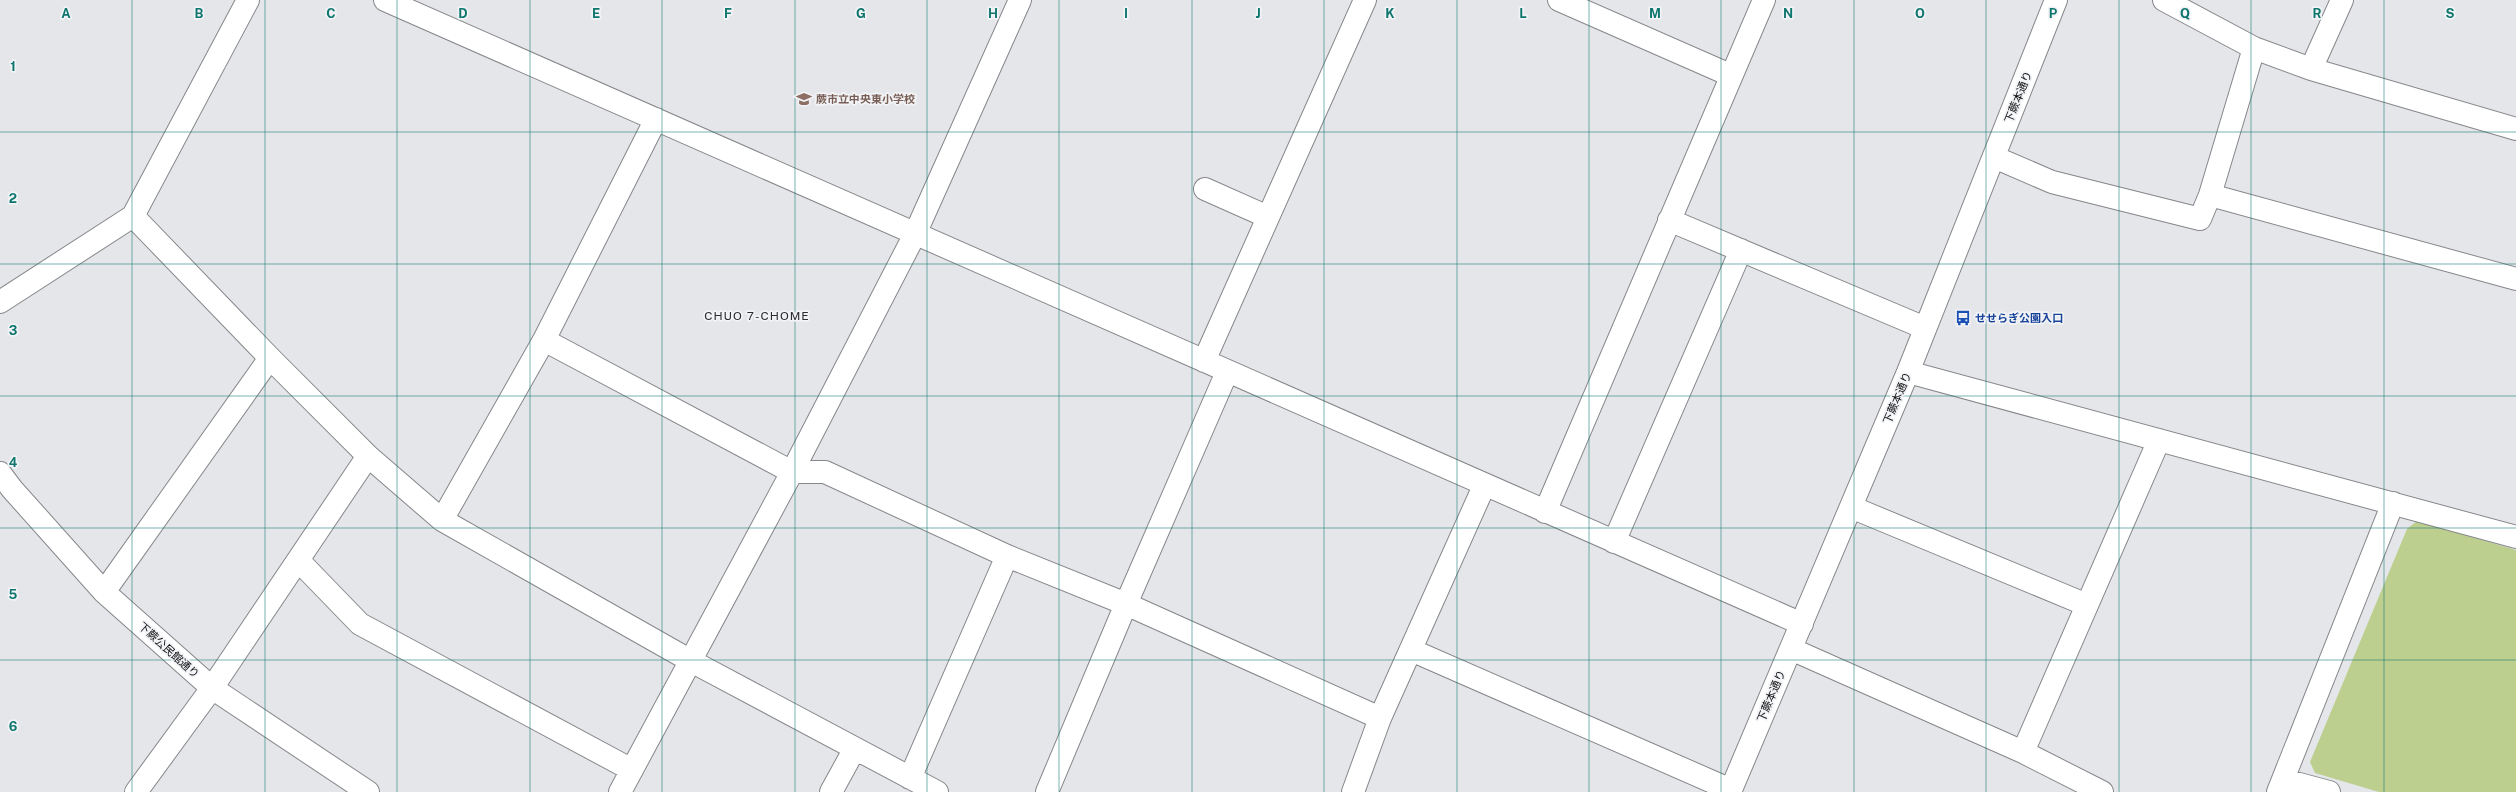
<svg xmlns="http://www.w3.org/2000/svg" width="2516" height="792" font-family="'Public Sans','Noto Sans JP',sans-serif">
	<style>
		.green { fill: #bccf8e }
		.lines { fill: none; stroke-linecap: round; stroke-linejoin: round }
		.minor-casing { stroke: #86878a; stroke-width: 24 }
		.minor { stroke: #fff; stroke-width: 22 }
		.grid { fill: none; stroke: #0f766e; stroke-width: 1; stroke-opacity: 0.55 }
		.labels { text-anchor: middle; stroke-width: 3.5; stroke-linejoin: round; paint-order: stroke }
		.street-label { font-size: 11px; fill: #0e0f10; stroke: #f2f3f6 }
		.education-label { font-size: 11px; font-weight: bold; fill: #785e54; stroke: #f2f3f6; text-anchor: start }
		.transit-label { font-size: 11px; font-weight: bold; fill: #164399; stroke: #f2f3f6; text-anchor: start }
		.neighbourhood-label { font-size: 12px; letter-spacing: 1px; fill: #2c2d2f; stroke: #f2f3f6 }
		.grid-label { font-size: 13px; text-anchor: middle; font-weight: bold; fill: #0f766e; stroke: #f2f3f6; stroke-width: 3.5; stroke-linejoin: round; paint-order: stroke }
	</style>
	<rect width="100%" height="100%" fill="#e4e6e9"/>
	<path class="green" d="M2417,521l99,29v242h-137l-64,-19 -5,-11 97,-233z"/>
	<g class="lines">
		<defs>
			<path id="minor" d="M385,0l1417,624
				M1559,0l171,75
				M2164,0l90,48 57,21 205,60
				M2311,69l31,-69
				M1994,157l58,25 148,37 10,-24 44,-147
				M1205,189l63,28
				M2210,195l306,84
				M133,216l137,142 98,98 74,64 249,141 246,131
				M1669,220l256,108
				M0,302l133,-86 115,-216
				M544,340l248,132h33l182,84 119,48 254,114
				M1204,361l161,-361
				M1908,372l608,165
				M0,473l12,16 92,103 108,96 156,104
				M1851,507l236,98
				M1545,512l219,-512
				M442,520l102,-180 112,-221
				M1614,542l127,-292
				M298,560l62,64 272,146
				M104,592l166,-234
				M1791,649l232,103 79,40
				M1411,650l320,140
				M2023,752l136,-312
				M910,778l97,-222
				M2284,780l45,12
				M136,792l76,-104 156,-232
				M620,792l172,-320 123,-238 105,-234
				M831,792l23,-42
				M1047,792l79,-188 101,-232
				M1353,792l27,-74 104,-232
				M1730,792l178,-420 148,-372
				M2278,792l115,-289"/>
		</defs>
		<use href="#minor" class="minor-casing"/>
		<use href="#minor" class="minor"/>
	</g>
	<path class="grid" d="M132,0v792M265,0v792M397,0v792M530,0v792M662,0v792M795,0v792M927,0v792M1059,0v792M1192,0v792M1324,0v792M1457,0v792M1589,0v792M1721,0v792M1854,0v792M1986,0v792M2119,0v792M2251,0v792M2384,0v792M0,132h2516M0,264h2516M0,396h2516M0,528h2516M0,660h2516"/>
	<defs>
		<symbol id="school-bare" viewBox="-9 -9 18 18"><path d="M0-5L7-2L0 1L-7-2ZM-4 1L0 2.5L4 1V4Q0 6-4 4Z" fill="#8d6e63" stroke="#f2f3f6" stroke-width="2.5" paint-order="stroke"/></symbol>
		<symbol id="bus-bare" viewBox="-9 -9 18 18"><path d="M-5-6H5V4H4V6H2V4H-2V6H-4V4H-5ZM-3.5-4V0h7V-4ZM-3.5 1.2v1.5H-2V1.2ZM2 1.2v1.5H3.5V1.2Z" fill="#1a4fb4" stroke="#f2f3f6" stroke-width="2.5" paint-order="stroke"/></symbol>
	</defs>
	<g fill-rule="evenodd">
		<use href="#school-bare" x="793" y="88" width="22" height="22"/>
		<use href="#bus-bare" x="1952" y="307" width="22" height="22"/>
	</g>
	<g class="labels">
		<g class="street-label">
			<text transform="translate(2018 97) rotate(-68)" y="4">下蕨本通り</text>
			<text transform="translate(1897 398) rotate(-67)" y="4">下蕨本通り</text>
			<text transform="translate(169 650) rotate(42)" y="4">下蕨公民館通り</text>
			<text transform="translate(1771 696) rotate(-67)" y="4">下蕨本通り</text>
		</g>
		<g class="education-label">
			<text x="816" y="103">蕨市立中央東小学校</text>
		</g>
		<g class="transit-label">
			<text x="1975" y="322">せせらぎ公園入口</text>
		</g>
		<g class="neighbourhood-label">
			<text x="757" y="320">CHUO 7-CHOME</text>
		</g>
	</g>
	<g class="grid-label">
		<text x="66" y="18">A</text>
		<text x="199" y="18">B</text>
		<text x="331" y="18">C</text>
		<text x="463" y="18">D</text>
		<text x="596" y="18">E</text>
		<text x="728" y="18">F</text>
		<text x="861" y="18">G</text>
		<text x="993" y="18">H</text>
		<text x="1126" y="18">I</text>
		<text x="1258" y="18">J</text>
		<text x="1390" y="18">K</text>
		<text x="1523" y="18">L</text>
		<text x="1655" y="18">M</text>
		<text x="1788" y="18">N</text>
		<text x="1920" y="18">O</text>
		<text x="2053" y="18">P</text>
		<text x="2185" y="18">Q</text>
		<text x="2317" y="18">R</text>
		<text x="2450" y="18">S</text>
		<text x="13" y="71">1</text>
		<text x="13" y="203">2</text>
		<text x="13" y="335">3</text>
		<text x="13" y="467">4</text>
		<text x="13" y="599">5</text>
		<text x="13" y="731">6</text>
	</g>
</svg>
